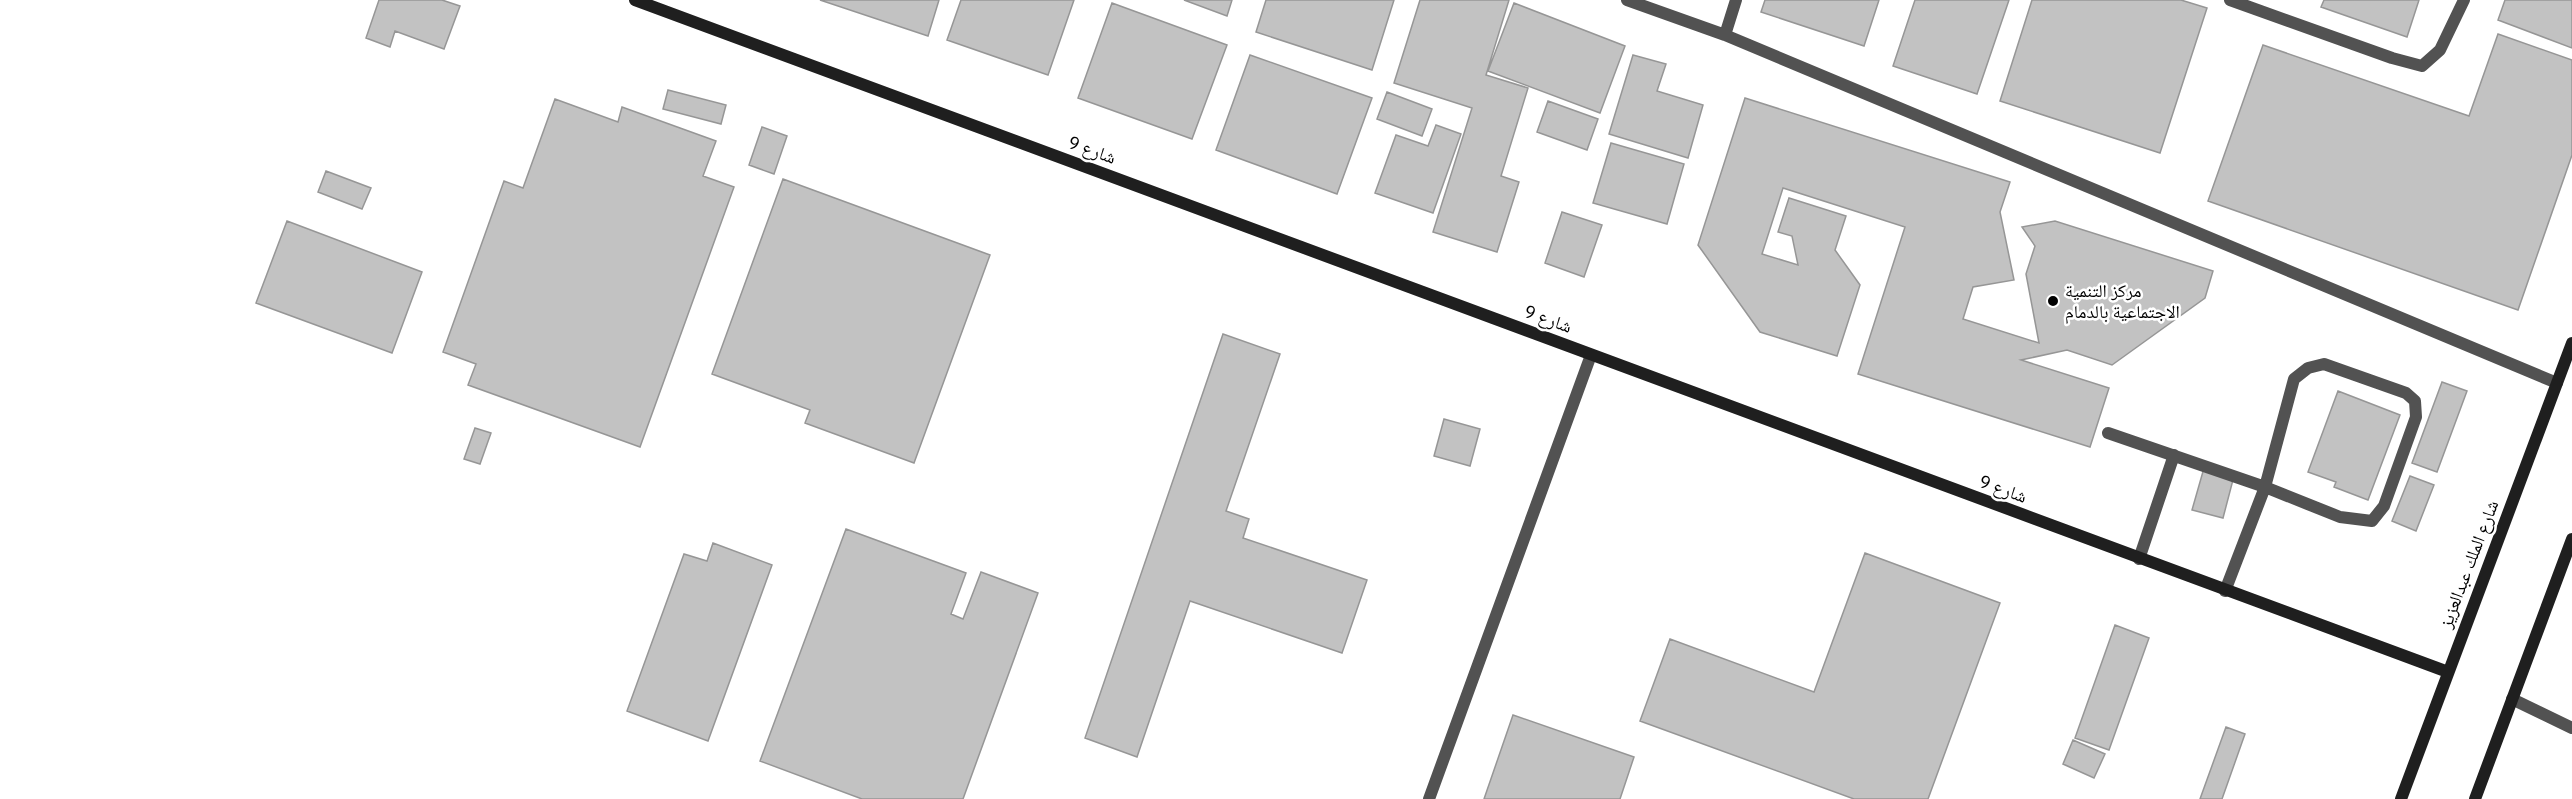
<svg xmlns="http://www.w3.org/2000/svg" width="2572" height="799" font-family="'IBM Plex Sans','Noto Naskh Arabic',sans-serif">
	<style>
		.building { fill: #c2c2c2; stroke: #969696; stroke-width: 1.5 }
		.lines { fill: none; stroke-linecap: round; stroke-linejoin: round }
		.lane { stroke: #525252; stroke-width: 12 }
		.street { stroke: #525252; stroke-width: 12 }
		.secondary { stroke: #1f1f1f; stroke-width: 12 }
		.poi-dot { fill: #000; stroke: #fff; stroke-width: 2 }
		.labels { text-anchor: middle; stroke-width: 5; stroke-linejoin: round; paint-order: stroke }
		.street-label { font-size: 18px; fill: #000; stroke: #fff }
		.poi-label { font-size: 18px; fill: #000; stroke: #fff; text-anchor: start }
	</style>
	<rect width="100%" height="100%" fill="#fff"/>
	<path class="building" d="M379,0h63l18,6 -16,43 -49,-18 -5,16 -24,-9z
		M820,0h119l-11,36z
		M961,0h113l-26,75 -101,-35z
		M1184,0h48l-5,16z
		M1266,0h128l-22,70 -116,-38z
		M1420,0h89l-23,75 42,13 -27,88 18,6 -22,70 -64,-20 39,-124 -78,-25z
		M1765,0h114l-15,46 -103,-34z
		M1915,0h94l-32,94 -84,-28z
		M2032,0h149l26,8 -47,145 -160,-52z
		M2324,0h95l-12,37 -86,-30z
		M2505,0h67v48l-74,-28z
		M1112,3l115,42 -35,94 -114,-41z
		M1514,3l111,43 -25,67 -112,-42z
		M2498,34l74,26v95l-54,155 -310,-109 55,-156 206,71z
		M1250,55l122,43 -35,96 -121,-44z
		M1633,55l33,9 -9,27 46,14 -15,53 -79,-24z
		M668,90l58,15 -5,19 -58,-15z
		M1387,92l45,17 -10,27 -45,-17z
		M1745,98l265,84 -10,30 14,68 -41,7 -10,32 76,24 -13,-69 9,-28 -13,-19 33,-6 158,50 -8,27 -93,67 -45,-15 -46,10 88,28 -19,59 -232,-73 47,-147 -122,-39 -21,66 36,11 -6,-29 -14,-4 11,-34 57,18 -11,34 25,35 -23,71 -77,-24 -62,-87z
		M555,99l63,23 4,-15 94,34 -13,35 31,11 -94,260 -172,-62 8,-21 -33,-12 61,-171 19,7z
		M1548,101l50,18 -11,31 -50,-18z
		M1436,125l25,9 -28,79 -58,-20 21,-58 32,11z
		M762,127l25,9 -13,38 -25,-9z
		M1611,143l73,21 -17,60 -74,-21z
		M326,171l45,17 -9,21 -44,-17z
		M783,179l207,76 -76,208 -109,-40 5,-13 -98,-36z
		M1562,212l40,13 -18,52 -39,-14z
		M287,221l135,51 -30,81 -136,-50z
		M1223,334l57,20 -54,157 23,8 -6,19 124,42 -25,73 -152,-52 -53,156 -52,-19z
		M2442,382l25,9 -30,81 -25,-9z
		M2338,391l62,24 -32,85 -34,-13 2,-5 -28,-10z
		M1444,419l36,10 -10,37 -36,-10z
		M475,428l16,5 -11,31 -16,-5z
		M2204,468l30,8 -11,42 -31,-8z
		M2410,476l24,9 -18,46 -24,-10z
		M846,529l120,44 -15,41 12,5 18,-47 57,21 -75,206h-101l-102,-38z
		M713,543l59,22 -64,176 -81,-30 57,-157 23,7z
		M1865,553l135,50 -72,196h-74l-214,-78 30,-82 144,53z
		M2115,625l34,13 -40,112 -34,-12z
		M1513,715l121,42 -14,42h-136z
		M2226,727l19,7 -23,65h-22z
		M2073,740l32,14 -11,24 -31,-14z"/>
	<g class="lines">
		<path class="lane" d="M2108,433l157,54 75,30 32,4 12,-15 32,-89 -1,-16 -9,-8 -82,-29 -16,4 -14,11 -29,108 -40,104
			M2139,559l35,-104"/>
		<path class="street" d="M1627,0l98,35 832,348
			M2230,0l162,58 30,8 18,-16 24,-50
			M1725,35l11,-35
			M2512,699l60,29
			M1429,799l162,-444"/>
		<path class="secondary" d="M635,0l1813,672
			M2401,799l171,-456
			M2475,799l97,-260"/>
	</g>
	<circle class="poi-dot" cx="2053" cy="301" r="6"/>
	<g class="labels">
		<g class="street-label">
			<text transform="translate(1092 150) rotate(20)" y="6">شارع 9</text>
			<text transform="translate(1548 319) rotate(20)" y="6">شارع 9</text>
			<text transform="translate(2003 489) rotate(20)" y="6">شارع 9</text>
			<text transform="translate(2469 564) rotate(-69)" y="6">شارع الملك عبدالعزيز</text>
		</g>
		<g class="poi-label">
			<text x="2065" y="297">مركز التنمية<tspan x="2065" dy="21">الاجتماعية بالدمام</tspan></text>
		</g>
	</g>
</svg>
